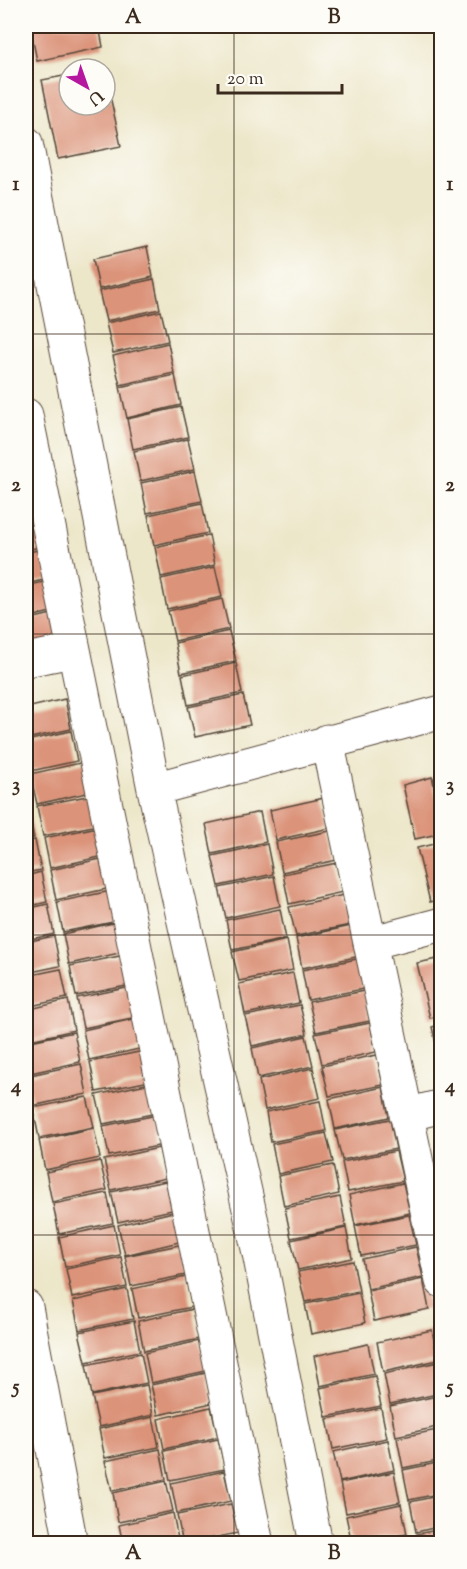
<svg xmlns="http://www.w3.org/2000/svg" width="467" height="1569" font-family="'Sorts Mill Goudy',serif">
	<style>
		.building { fill: #db9379 }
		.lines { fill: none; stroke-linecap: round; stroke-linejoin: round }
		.minor-casing { stroke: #564638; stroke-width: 35 }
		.minor { stroke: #fff; stroke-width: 33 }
		.grid { fill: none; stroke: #3b2a1e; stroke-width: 1.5; stroke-opacity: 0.55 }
		.neatline { fill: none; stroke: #3b2a1e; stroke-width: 2 }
		.grid-label { font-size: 20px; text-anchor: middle; font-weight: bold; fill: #3b2a1e }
	</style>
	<rect width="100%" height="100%" fill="#fdfcf7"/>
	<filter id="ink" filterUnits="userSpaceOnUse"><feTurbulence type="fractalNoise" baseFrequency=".0167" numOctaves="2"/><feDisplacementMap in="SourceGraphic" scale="12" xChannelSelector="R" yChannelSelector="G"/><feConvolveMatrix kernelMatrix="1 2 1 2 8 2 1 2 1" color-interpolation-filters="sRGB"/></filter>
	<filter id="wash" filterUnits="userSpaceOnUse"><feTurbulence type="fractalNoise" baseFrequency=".008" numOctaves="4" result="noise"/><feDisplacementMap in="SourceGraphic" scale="24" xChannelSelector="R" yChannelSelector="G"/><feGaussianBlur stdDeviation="1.35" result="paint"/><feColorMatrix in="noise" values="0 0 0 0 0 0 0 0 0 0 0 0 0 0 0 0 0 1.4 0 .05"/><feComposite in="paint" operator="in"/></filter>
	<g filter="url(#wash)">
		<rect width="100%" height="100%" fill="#ede7ca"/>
		<g id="blocks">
			<path class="building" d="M30,26h69l4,21 -66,14z
				M105,73l16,73 -63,13 -16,-79 27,-5v30h36z
				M147,247l6,30 -54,12 -6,-30z
				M154,279l6,30 -54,12 -7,-30z
				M161,311l7,30 -55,12 -7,-30z
				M168,343l6,30 -54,12 -7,-29z
				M175,375l6,30 -54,13 -7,-31z
				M181,407l7,30 -55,12 -6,-30z
				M188,439l7,30 -55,12 -6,-30z
				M195,471l7,30 -55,12 -6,-30z
				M26,486l9,30 -9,1z
				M202,503l6,30 -54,12 -6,-30z
				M35,517l6,30 -15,3v-31z
				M209,535l6,30 -54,12 -6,-30z
				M41,549l7,30 -22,5v-31z
				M215,567l7,30 -55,12 -6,-30z
				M48,581l7,30 -29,7v-32z
				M222,599l7,30 -54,12 -7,-30z
				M56,613l6,30 -36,8v-31z
				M229,631l7,30 -55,12 -6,-30z
				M236,663l6,30 -54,12 -6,-30z
				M243,695l7,30 -55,12 -7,-30z
				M65,699l6,30 -45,10v-31z
				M71,731l6,30 -51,11v-31z
				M85,762l6,30 -54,12 -7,-30z
				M442,776v28h-1l-7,-26z
				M432,777l10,41v15l-27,6 -12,-54z
				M92,795l6,30 -55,11 -6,-30z
				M324,798l6,30 -54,12 -6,-30z
				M26,809h2l6,29 -8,2z
				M260,812l6,30 -54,12 -6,-30z
				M98,827l6,29 -54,12 -6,-30z
				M330,831l7,29 -55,12 -6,-30z
				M35,840l6,30 -15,3v-31z
				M442,842v57l-12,3 -13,-54z
				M267,844l6,30 -54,12 -7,-30z
				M105,858l6,30 -55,12 -6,-30z
				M337,863l6,29 -54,12 -6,-30z
				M41,872l6,30 -21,5v-31z
				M274,876l6,30 -54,12 -7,-30z
				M111,891l7,30 -55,11 -6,-30z
				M344,895l6,30 -54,11 -7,-29z
				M48,904l6,30 -28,6v-31z
				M280,909l6,30 -54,11 -6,-30z
				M118,922l6,30 -55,12 -6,-30z
				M351,926l5,31 -54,11 -6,-30z
				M54,936l6,30 -34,7v-31z
				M287,940l6,30 -54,11 -7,-29z
				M125,955l6,30 -55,11 -6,-30z
				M442,958v57l-12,3 -13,-55z
				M357,959l6,30 -55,11 -6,-30z
				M61,969l6,29 -41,9v-31z
				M293,973l6,30 -54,11 -6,-30z
				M131,987l6,30 -54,11 -6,-30z
				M364,991l6,30 -54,11 -7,-30z
				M68,1000l6,30 -48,11v-31z
				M300,1005l7,29 -55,12 -7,-30z
				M138,1018l6,30 -55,12 -6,-30z
				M370,1023l6,29 -54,12 -7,-30z
				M442,1024v39h-1l-9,-36z
				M74,1032l6,30 -54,12v-32z
				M306,1036l7,30 -55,12 -6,-30z
				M144,1051l6,30 -54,11 -6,-30z
				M377,1055l6,30 -54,11 -7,-30z
				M81,1064l6,30 -55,12 -6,-30z
				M313,1068l7,30 -55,12 -6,-30z
				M151,1083l6,30 -54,11 -7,-29z
				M383,1087l6,30 -54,12 -6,-30z
				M87,1097l7,30 -55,11 -6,-30z
				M320,1101l6,30 -55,11 -5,-30z
				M157,1115l6,30 -54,11 -6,-30z
				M390,1119l6,30 -54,11 -7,-30z
				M94,1128l6,30 -55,12 -6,-30z
				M326,1133l7,29 -55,12 -6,-30z
				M159,1148l7,30 -55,12 -7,-30z
				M396,1151l7,30 -55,11 -6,-30z
				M100,1161l7,29 -55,12 -6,-30z
				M333,1165l6,29 -55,12 -6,-30z
				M166,1181l6,29 -54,12 -7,-30z
				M403,1183l7,30 -55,12 -6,-30z
				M107,1193l6,30 -54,11 -6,-30z
				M340,1197l6,30 -55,11 -6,-30z
				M173,1212l6,30 -54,13 -7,-30z
				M409,1215l7,30 -55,11 -6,-30z
				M114,1225l6,30 -55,12 -6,-30z
				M346,1228l6,30 -54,12 -7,-30z
				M179,1245l7,30 -55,11 -6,-30z
				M416,1247l7,30 -55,12 -6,-30z
				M121,1257l6,30 -55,11 -6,-29z
				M353,1261l6,30 -54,11 -7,-30z
				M186,1277l6,30 -54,11 -6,-29z
				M423,1279l6,30 -55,12 -6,-30z
				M127,1289l6,30 -54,11 -6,-29z
				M359,1293l6,30 -54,11 -6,-30z
				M193,1309l6,30 -55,12 -6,-30z
				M134,1321l6,30 -54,11 -7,-30z
				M432,1330l6,30 -55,12 -6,-30z
				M199,1341l7,30 -55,12 -6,-30z
				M368,1344l6,30 -54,12 -6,-30z
				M141,1353l6,30 -55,12 -6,-30z
				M438,1362l4,31 -52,11 -6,-30z
				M206,1373l6,30 -54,12 -7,-30z
				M375,1376l6,30 -55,11 -6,-29z
				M147,1385l6,30 -54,12 -7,-31z
				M442,1395v31l-46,10 -6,-30z
				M211,1407l7,30 -54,12 -6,-30z
				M381,1408l6,30 -54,11 -6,-30z
				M153,1417l6,30 -54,11 -6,-29z
				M442,1429v31l-39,8 -6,-30z
				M218,1439l7,30 -55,11 -6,-29z
				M388,1440l6,30 -54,12 -7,-30z
				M160,1449l6,30 -54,12 -7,-30z
				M442,1462v31l-33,7 -6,-30z
				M224,1471l7,30 -54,12 -6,-30z
				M394,1472l6,30 -54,11 -6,-30z
				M166,1481l7,30 -55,11 -5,-29z
				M442,1495v31l-26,6 -6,-30z
				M231,1504l7,29 -55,11 -6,-29z
				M401,1504l6,30 -55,10 -6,-28z
				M173,1513l6,31h-56l-4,-19z
				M442,1529v15h-23l-2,-10z
				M408,1536l1,8h-30v-1z
				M234,1539l1,5h-18v-2z"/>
		</g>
	</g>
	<g filter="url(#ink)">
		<use href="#blocks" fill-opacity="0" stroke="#564638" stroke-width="1.5"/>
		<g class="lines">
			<defs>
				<path id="minor" d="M26,143l128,646 105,464 57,291
					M26,415l231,1129
					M26,660l46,-9
					M327,741l115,540
					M154,789l288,-77
					M370,943l72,-19
					M406,1115l36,-9
					M26,1307l45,237"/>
			</defs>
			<use href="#minor" class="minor-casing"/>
			<use href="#minor" class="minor"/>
		</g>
	</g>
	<path class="grid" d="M234,26v1518M26,334h416M26,634h416M26,935h416M26,1235h416"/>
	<rect width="467" height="1569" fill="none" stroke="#fdfcf7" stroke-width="66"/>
	<g transform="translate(87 87) rotate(140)"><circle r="28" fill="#fdfcf7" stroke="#afa8a0" stroke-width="1.5"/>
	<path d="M0-4.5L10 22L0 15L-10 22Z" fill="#b5179e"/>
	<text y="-9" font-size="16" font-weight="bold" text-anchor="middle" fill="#3b2a1e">U</text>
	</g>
	<path d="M218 84v9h124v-9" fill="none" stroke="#3b2a1e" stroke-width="3"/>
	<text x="227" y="84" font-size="18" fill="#3b2a1e" stroke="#fdfcf7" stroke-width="4.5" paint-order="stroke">20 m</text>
	<rect x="33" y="33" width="401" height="1503" class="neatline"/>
	<g class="grid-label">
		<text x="133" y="23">A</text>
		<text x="334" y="23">B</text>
		<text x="16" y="190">1</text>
		<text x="450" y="190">1</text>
		<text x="16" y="491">2</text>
		<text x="450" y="491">2</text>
		<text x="16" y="791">3</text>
		<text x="450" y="791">3</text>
		<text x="16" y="1092">4</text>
		<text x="450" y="1092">4</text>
		<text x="16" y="1393">5</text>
		<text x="450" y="1393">5</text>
		<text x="133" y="1559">A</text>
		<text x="334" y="1559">B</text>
	</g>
</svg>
